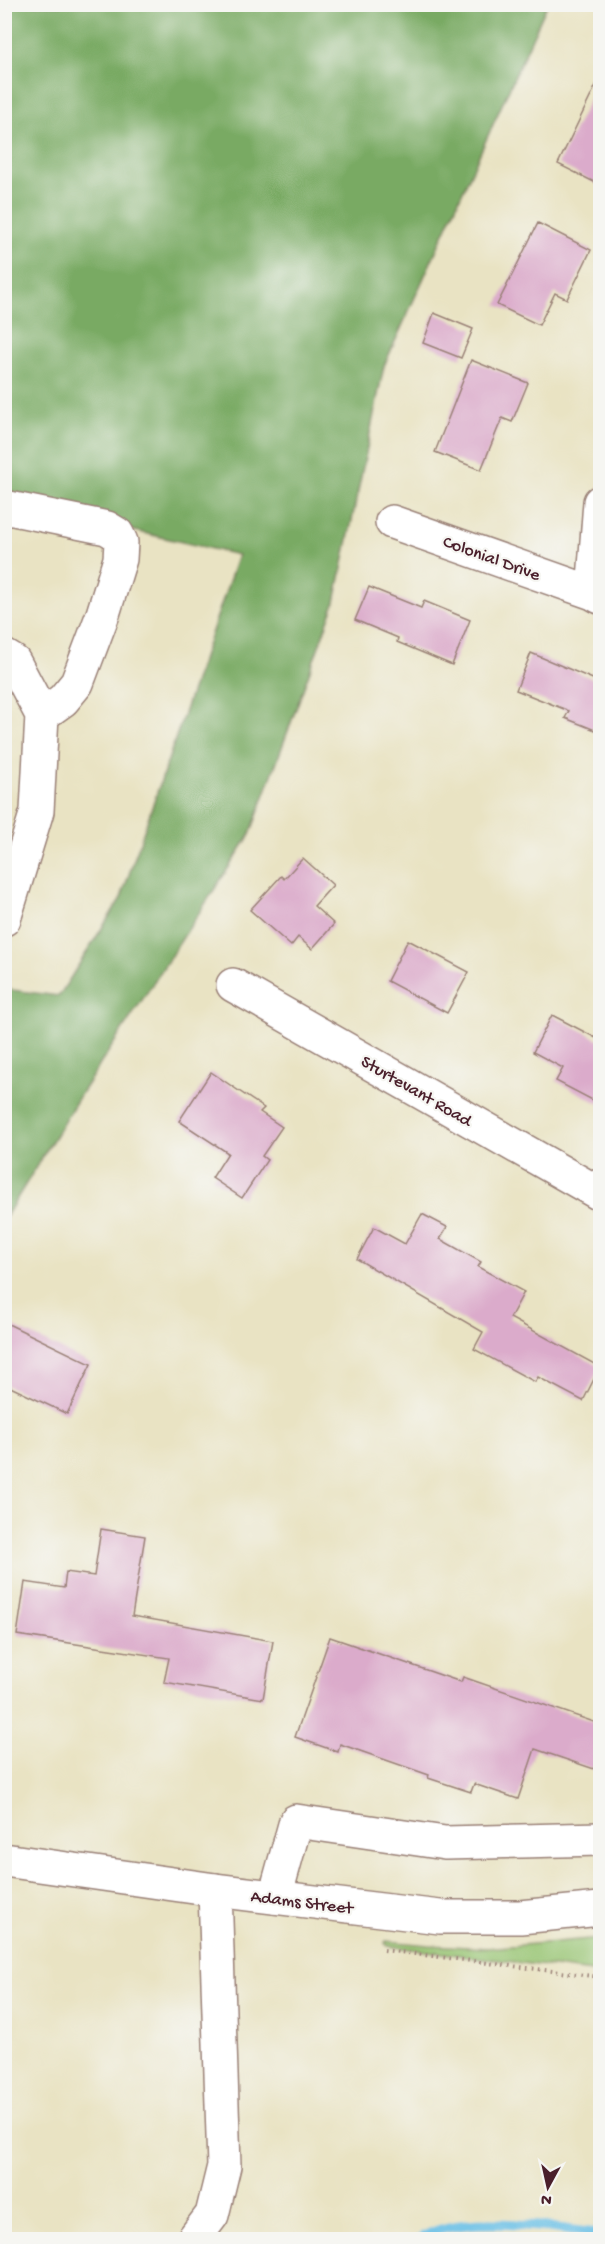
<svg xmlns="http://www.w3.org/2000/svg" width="605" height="2244" font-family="'Gochi Hand',sans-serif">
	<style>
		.green { fill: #97c472; stroke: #70724e; stroke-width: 1.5 }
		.forest { fill: #79aa64; stroke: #626448; stroke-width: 1.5 }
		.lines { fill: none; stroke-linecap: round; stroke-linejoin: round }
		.stream { stroke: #69c0e6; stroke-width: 10 }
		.building { fill: #dbabcb }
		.minor-casing { stroke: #9a8177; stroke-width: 36 }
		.major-casing { stroke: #9a8177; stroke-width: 36 }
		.path { stroke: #9a8177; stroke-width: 4; stroke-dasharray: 1.5 4.5; stroke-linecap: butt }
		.minor { stroke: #fff; stroke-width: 33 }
		.major { stroke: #fff; stroke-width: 33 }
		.labels { text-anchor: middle; stroke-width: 4.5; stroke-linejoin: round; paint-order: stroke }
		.street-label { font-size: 18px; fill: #4a1f2b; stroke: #f6f6f2 }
	</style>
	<rect width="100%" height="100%" fill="#f6f6f2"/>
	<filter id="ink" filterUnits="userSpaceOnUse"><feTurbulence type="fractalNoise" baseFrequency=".0167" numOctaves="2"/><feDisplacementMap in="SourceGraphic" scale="12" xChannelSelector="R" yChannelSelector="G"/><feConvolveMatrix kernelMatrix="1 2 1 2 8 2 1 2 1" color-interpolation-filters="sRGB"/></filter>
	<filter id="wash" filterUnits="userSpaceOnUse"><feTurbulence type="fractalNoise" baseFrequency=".008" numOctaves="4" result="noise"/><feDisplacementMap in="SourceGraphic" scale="24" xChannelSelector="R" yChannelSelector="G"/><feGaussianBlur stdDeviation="1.35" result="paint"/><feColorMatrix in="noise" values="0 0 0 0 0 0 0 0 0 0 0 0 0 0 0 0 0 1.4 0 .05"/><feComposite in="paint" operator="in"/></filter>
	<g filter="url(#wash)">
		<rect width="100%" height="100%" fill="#e9e3c3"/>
		<path class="green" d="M600,1938v35l-212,-27 -3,-3 1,-2 42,4 60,3z"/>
		<path class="forest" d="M5,5h542l-163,361 -49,236 -85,233 -168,257 -77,126v-229l54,7 62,-98 117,-343 -233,-54z"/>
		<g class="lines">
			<path class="stream" d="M419,2240c39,-30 135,-11 181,-6"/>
		</g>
		<g id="blocks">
			<path class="building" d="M600,77v108l-42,-21z
				M538,223l53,27 -24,49 -12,-6 -16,32 -42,-20z
				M434,313l39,16 -12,29 -38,-15z
				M471,360l57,23 -16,39 -10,-4 -21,52 -46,-18z
				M369,587l52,21 3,-7 46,19 -18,45 -55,-23 1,-4 -43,-18z
				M531,653l69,29v50l-35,-14 4,-7 -53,-21z
				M303,858l30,27 -19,21 20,18 -22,25 -14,-12 -7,9 -41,-36 31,-34 3,3z
				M408,940l61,32 -22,41 -60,-32z
				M552,1015l48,25v64l-44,-23 7,-13 -30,-16z
				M211,1072l53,36 -4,4 22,15 -20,29 5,4 -25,38 -30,-20 16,-25 -49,-32z
				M422,1214l25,13 -7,12 41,23 -3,5 46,25 -14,26 90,49 -17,34 -45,-24 -3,5 -61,-33 9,-17 -126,-73 17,-32 31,17z
				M4,1322l87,42 -24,50 -63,-30z
				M101,1529l44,7 -13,80 141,25 -10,58 -99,-17 5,-24 -152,-23 8,-53 39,6 2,-16 28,4z
				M330,1637l131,45 2,-5 137,47v47l-65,-22 -17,50 -44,-15 -3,8 -43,-14 1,-3 -89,-31 -2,8 -43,-15z"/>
		</g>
	</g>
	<g filter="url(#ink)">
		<use href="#blocks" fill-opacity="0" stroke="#9a8177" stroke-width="1.5"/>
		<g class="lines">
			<defs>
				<path id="minor" d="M600,502l-7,91 7,4
					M4,507l103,21 10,6 4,8 -1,17 -17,55 -26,69 -14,17 -21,15
					M392,522l201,71
					M4,656l10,6 28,53 -5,96 -33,108
					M233,985l367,209
					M275,1897l21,-76 149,22 155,-4
					M193,2240l19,-25 12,-49 -9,-276"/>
				<path id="major" d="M4,1860l211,30 225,27h80l80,-8"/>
			</defs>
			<use href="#minor" class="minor-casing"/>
			<use href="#major" class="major-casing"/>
			<path class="path" d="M384,1950l216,27"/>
			<use href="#minor" class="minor"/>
			<use href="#major" class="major"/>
		</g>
	</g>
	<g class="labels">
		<g class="street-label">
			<text transform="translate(492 557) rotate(20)" y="6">Colonial Drive</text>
			<text transform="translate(417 1090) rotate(30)" y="6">Sturtevant Road</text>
			<text transform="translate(302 1901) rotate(7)" y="6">Adams Street</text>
		</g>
	</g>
	<rect width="605" height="2244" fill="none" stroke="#f6f6f2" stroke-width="24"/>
	<g transform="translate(548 2187) rotate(188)" stroke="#f6f6f2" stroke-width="4.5" paint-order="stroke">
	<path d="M0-4.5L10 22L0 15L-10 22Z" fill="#4a1f2b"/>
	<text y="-9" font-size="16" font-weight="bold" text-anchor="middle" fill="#4a1f2b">N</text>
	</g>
</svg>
